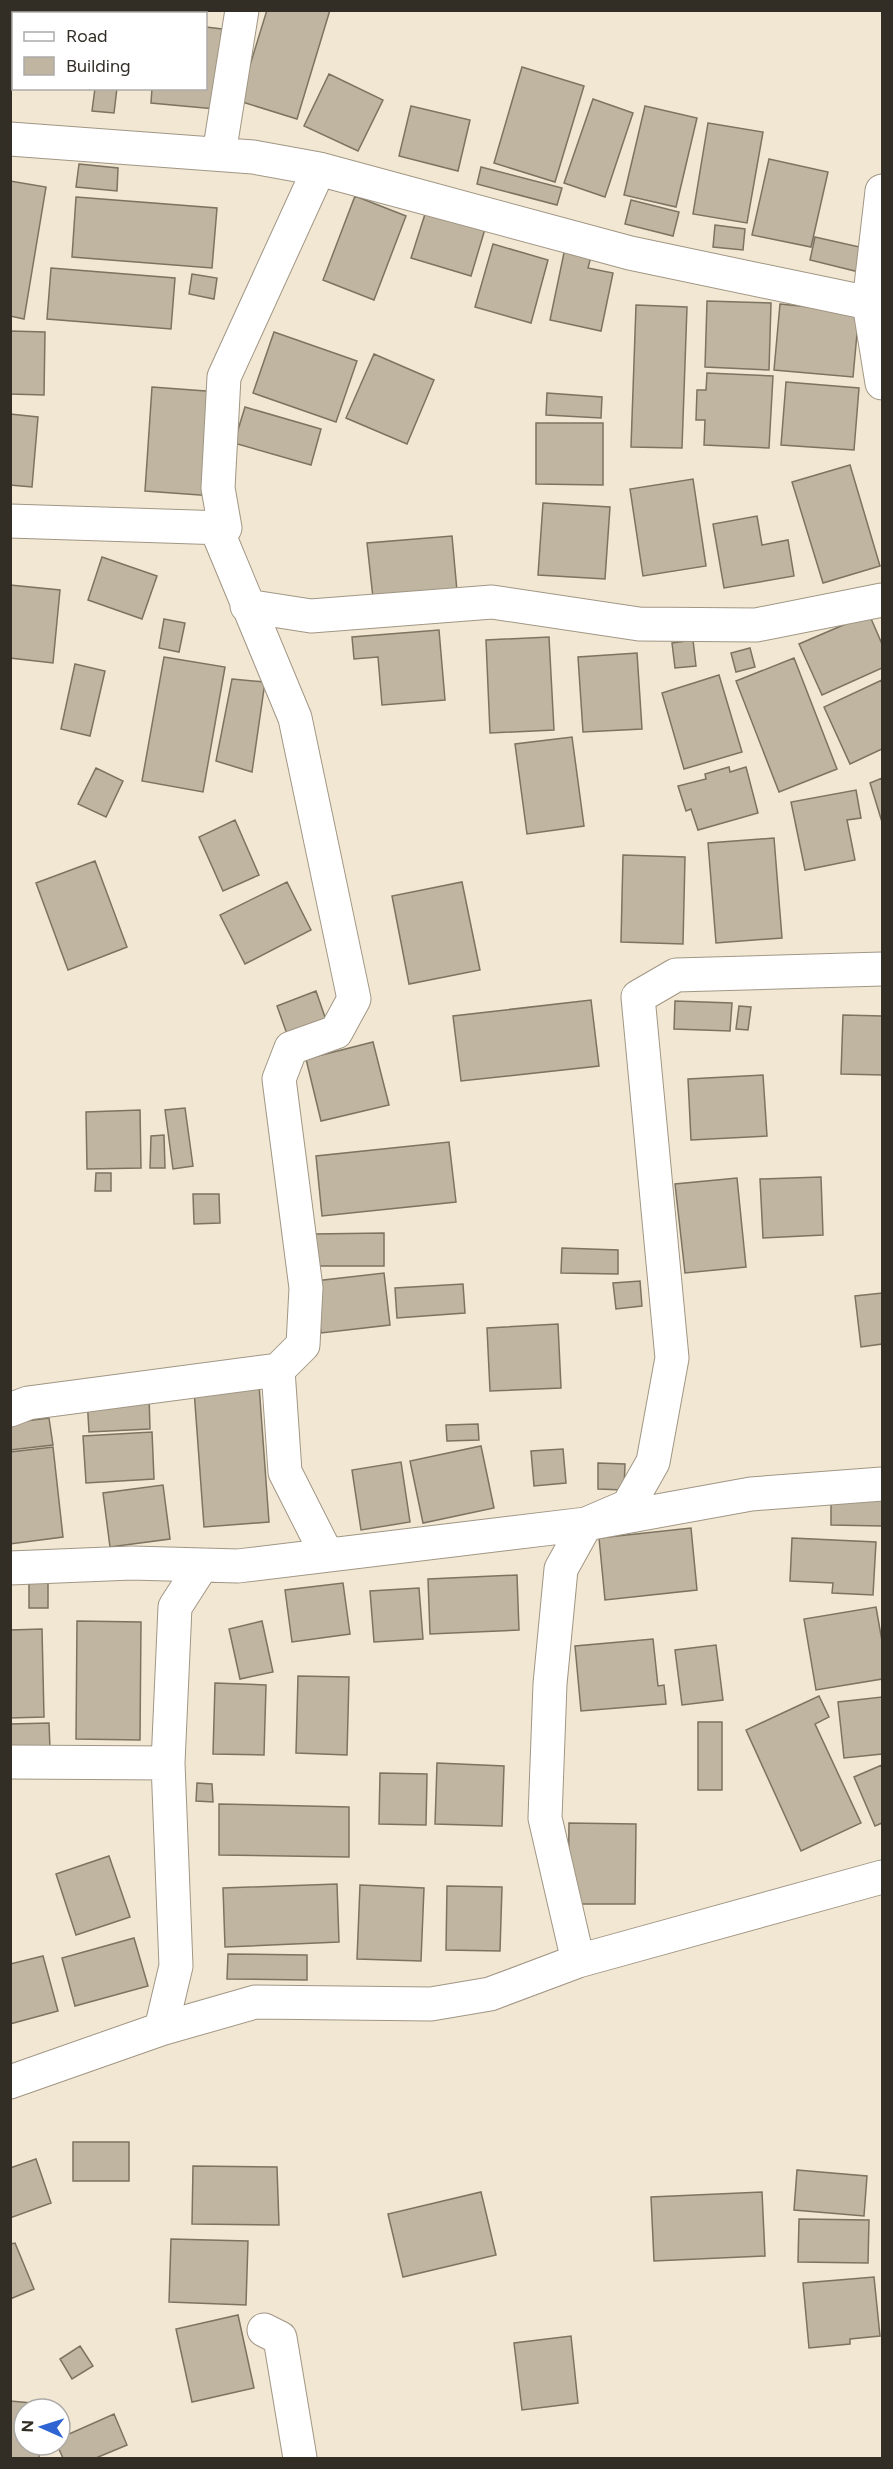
<svg xmlns="http://www.w3.org/2000/svg" width="893" height="2469" font-family="Figtree,sans-serif">
	<style>
		.building { fill: #bfb5a1; stroke: #7d7361; stroke-width: 1.5 }
		.lines { fill: none; stroke-linecap: round; stroke-linejoin: round }
		.minor-casing { stroke: #a19684; stroke-width: 35 }
		.minor { stroke: #fff; stroke-width: 33 }
	</style>
	<rect width="100%" height="100%" fill="#f2e7d3"/>
	<path class="building" d="M267,10h63l-33,109 -58,-18z
		M10,26h3l-2,61h-1z
		M206,27l16,2 -7,80 -64,-6 1,-15h54z
		M522,67l62,19 -29,96 -61,-19z
		M329,74l54,26 -25,51 -54,-25z
		M95,88h22l-3,25 -22,-2z
		M593,99l40,14 -28,84 -41,-14z
		M411,106l59,14 -12,51 -59,-15z
		M645,106l52,12 -21,89 -52,-12z
		M708,123l55,9 -16,91 -54,-9z
		M769,159l59,13 -17,75 -59,-12z
		M79,164l39,4 -1,23 -41,-4z
		M481,167l81,21 -5,17 -80,-21z
		M10,181l36,6 -22,132 -14,-3z
		M355,196l51,20 -32,84 -51,-20z
		M76,197l141,11 -5,60 -140,-11z
		M631,200l48,12 -6,24 -48,-12z
		M426,211l59,18 -14,47 -60,-18z
		M715,225l30,4 -2,21 -30,-3z
		M815,237l49,11 -5,24 -49,-12z
		M493,244l55,16 -17,63 -56,-16z
		M565,248l27,5 -4,15 25,5 -12,58 -51,-11z
		M51,268l124,10 -4,51 -124,-10z
		M192,274l25,4 -3,21 -25,-5z
		M707,301l64,2 -2,67 -64,-3z
		M780,304l79,8 -6,65 -79,-7z
		M636,305l51,2 -5,141 -51,-1z
		M10,331l35,1 -1,63 -34,-1z
		M274,332l83,29 -21,61 -83,-29z
		M374,354l60,26 -27,64 -61,-26z
		M707,373l66,3 -4,72 -65,-3 1,-25h-9l1,-30h9z
		M786,382l73,6 -5,62 -73,-5z
		M152,387l67,5 -6,104 -68,-5z
		M547,393l55,4 -1,21 -55,-3z
		M245,407l76,22 -10,36 -77,-22z
		M10,414l28,3 -6,70 -22,-2z
		M536,423h67v62l-67,-1z
		M850,465l30,101 -57,17 -31,-101z
		M693,479l13,87 -63,10 -13,-87z
		M543,503l67,4 -5,72 -67,-4z
		M757,516l5,29 26,-5 6,36 -70,12 -11,-64z
		M452,536l5,55 -84,7 -6,-55z
		M102,557l55,19 -15,43 -54,-19z
		M10,585l50,5 -7,73 -43,-5z
		M869,614l13,30v24l-60,27 -23,-51z
		M164,619l21,4 -6,29 -20,-4z
		M439,630l6,70 -63,5 -4,-48 -24,2 -2,-22z
		M549,637l5,93 -64,3 -4,-93z
		M693,640l3,26 -21,2 -3,-25z
		M750,648l5,19 -19,5 -5,-19z
		M637,653l5,76 -59,3 -5,-75z
		M164,657l61,10 -22,125 -61,-11z
		M794,658l43,111 -58,23 -43,-111z
		M75,664l30,7 -15,65 -29,-7z
		M719,675l23,77 -58,17 -22,-76z
		M232,679l33,3 -13,90 -36,-11z
		M882,680v69l-32,15 -26,-57z
		M572,737l12,89 -57,8 -12,-90z
		M729,767l1,5 16,-5 12,46 -60,17 -7,-21 -5,2 -8,-25 28,-7 -1,-5z
		M96,768l27,13 -17,36 -28,-13z
		M882,778v44l-12,-39z
		M856,790l5,28 -14,2 8,40 -50,10 -14,-68z
		M235,820l24,55 -36,16 -24,-54z
		M774,838l8,100 -66,5 -8,-100z
		M623,855l62,2 -2,87 -62,-2z
		M95,861l32,86 -59,23 -32,-87z
		M287,882l24,48 -66,34 -25,-49z
		M462,882l18,88 -71,14 -17,-88z
		M316,991l10,29 -39,14 -10,-28z
		M591,1000l8,66 -138,15 -8,-65z
		M675,1001l57,2 -2,28 -56,-2z
		M739,1006l12,1 -3,23 -12,-1z
		M843,1015l39,1v59l-41,-1z
		M373,1042l16,63 -68,16 -15,-62z
		M763,1075l4,61 -76,4 -3,-61z
		M185,1108l8,58 -20,3 -8,-59z
		M140,1110l1,58 -54,1 -1,-57z
		M164,1135l1,33h-15l1,-32z
		M449,1142l7,60 -134,14 -6,-60z
		M96,1173h15v18h-16z
		M821,1177l2,58 -60,3 -3,-59z
		M737,1178l9,89 -61,6 -10,-89z
		M193,1194h26l1,29 -26,1z
		M384,1233v33h-70l-1,-32z
		M562,1248l56,2v24l-57,-1z
		M384,1273l6,52 -69,8 -6,-52z
		M640,1281l2,25 -26,3 -3,-26z
		M463,1284l2,29 -68,5 -2,-30z
		M882,1293v51l-21,3 -6,-51z
		M558,1324l3,64 -71,3 -3,-63z
		M259,1385l10,137 -65,5 -10,-137z
		M149,1395l1,34 -61,3 -2,-34z
		M49,1418l4,27 -43,5v-27z
		M478,1424l1,16 -32,1 -1,-16z
		M152,1432l2,47 -68,4 -3,-47z
		M481,1446l13,62 -71,15 -13,-62z
		M53,1447l10,90 -53,7v-92z
		M563,1449l3,34 -32,3 -3,-35z
		M401,1462l9,60 -49,8 -9,-60z
		M598,1463l27,1 -1,26 -26,-1z
		M163,1485l7,54 -60,8 -7,-54z
		M831,1492l51,1v33l-51,-1z
		M691,1528l6,62 -92,10 -6,-62z
		M792,1538l84,4 -3,53 -41,-2 1,-10 -43,-2z
		M517,1575l2,55 -89,4 -2,-55z
		M29,1583h19v25h-19z
		M343,1583l7,51 -58,8 -7,-52z
		M419,1588l4,51 -49,3 -4,-51z
		M876,1607l6,34v38l-66,11 -12,-71z
		M77,1621l64,1 -1,118 -64,-1z
		M262,1621l11,51 -33,7 -11,-50z
		M42,1629l2,88 -34,1v-88z
		M653,1639l5,47 6,-1 2,19 -85,7 -6,-65z
		M716,1645l7,55 -41,5 -7,-55z
		M298,1676l51,1 -2,78 -51,-2z
		M215,1683l51,2 -2,70 -51,-1z
		M819,1696l10,21 -14,7 46,99 -60,28 -55,-121z
		M882,1697v57l-38,4 -6,-56z
		M698,1722h24v68h-24z
		M49,1723l1,26 -40,1v-26z
		M437,1763l67,3 -2,60 -67,-2z
		M882,1765v58l-7,3 -21,-49z
		M380,1773l47,1 -1,51 -47,-1z
		M197,1783l15,1 1,18 -17,-1z
		M219,1804l130,3v50l-130,-2z
		M569,1823l67,1 -1,80h-67z
		M109,1856l21,61 -54,18 -20,-61z
		M337,1884l2,58 -114,5 -2,-59z
		M360,1885l64,3 -3,73 -64,-2z
		M447,1886l55,1 -2,64 -54,-1z
		M134,1938l14,48 -73,20 -13,-48z
		M228,1954l79,1v25l-80,-1z
		M43,1956l15,55 -48,13v-60z
		M73,2142h56v39h-56z
		M36,2159l15,44 -41,15v-50z
		M193,2166l84,1 2,58 -87,-1z
		M797,2170l70,6 -3,40 -70,-6z
		M481,2192l15,63 -93,22 -15,-63z
		M762,2192l3,64 -111,5 -3,-64z
		M799,2219l70,1 -1,43 -70,-1z
		M171,2239l77,2 -2,64 -77,-3z
		M15,2243l19,46 -24,10v-55z
		M874,2277l6,59 -30,3v5l-41,4 -6,-65z
		M238,2315l16,73 -62,14 -16,-73z
		M571,2336l7,67 -56,7 -8,-67z
		M80,2346l13,20 -21,13 -12,-20z
		M10,2401l33,3v5h-19v36h16l-1,13h-29z
		M114,2414l13,31 -31,13h-33l-6,-13h3v-7z"/>
	<g class="lines">
		<defs>
			<path id="minor" d="M10,139l243,18 66,12 311,84 239,50
				M219,154l23,-144
				M882,191l-13,112 13,80
				M10,521l215,7 -6,7 76,183 59,281 -18,33 -45,16 -12,31 27,209 -3,57 -25,25 7,102 42,83
				M225,528l-7,-40 6,-111 95,-208
				M247,606l64,10 181,-14 147,22 117,1 126,-25
				M10,1410l18,-7 250,-33
				M10,1568l122,-5 106,3 348,-42 165,-30 131,-10
				M10,1762l158,1
				M578,1961l-33,-143 5,-134 11,-115 25,-45 42,-18 25,-44 19,-104 -34,-361 38,-22 206,-6
				M161,2029l15,-63 -8,-203 7,-156 27,-42
				M10,2082l151,-53 94,-27 176,2 59,-10 88,-33 304,-84
				M264,2330l16,8 20,120"/>
		</defs>
		<use href="#minor" class="minor-casing"/>
		<use href="#minor" class="minor"/>
	</g>
	<rect width="893" height="2469" fill="none" stroke="#322e26" stroke-width="24"/>
	<rect x="12" y="12" width="195" height="78" fill="#ffffff" stroke="#adaba8" stroke-width="1.5"/>
	<rect x="24" y="32" width="30" height="9" fill="#ffffff" stroke="#adaba8" stroke-width="1.5"/>
	<text x="66" y="42" font-size="18" fill="#322e26">Road</text>
	<rect x="24" y="57" width="30" height="18" fill="#bfb5a1" stroke="#adaba8" stroke-width="1.5"/>
	<text x="66" y="72" font-size="18" fill="#322e26">Building</text>
	<g transform="translate(42 2427) rotate(273)"><circle r="28" fill="#ffffff" stroke="#adaba8" stroke-width="1.5"/>
	<path d="M0-4.5L10 22L0 15L-10 22Z" fill="#2e65d3"/>
	<text y="-9" font-size="16" font-weight="bold" text-anchor="middle" fill="#322e26">N</text>
	</g>
</svg>
